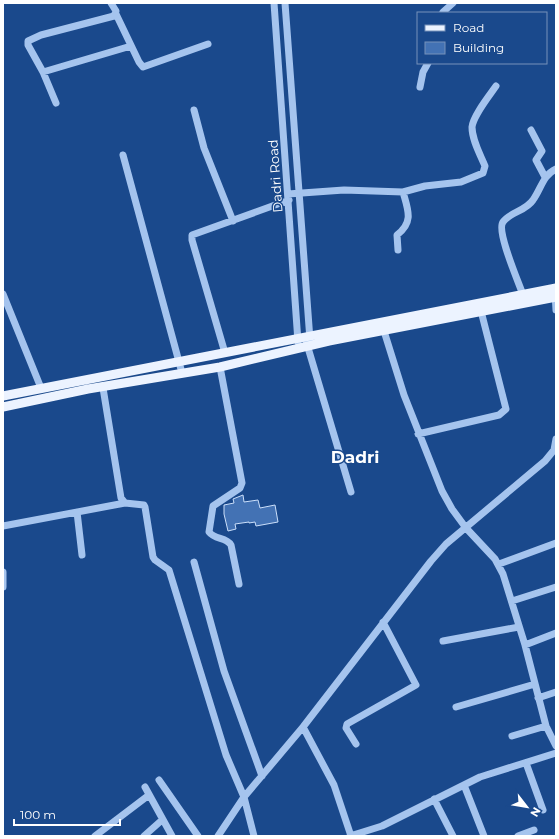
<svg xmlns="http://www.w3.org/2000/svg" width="559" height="839" font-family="Montserrat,sans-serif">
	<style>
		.building { fill: #4372b4; stroke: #cbdffa }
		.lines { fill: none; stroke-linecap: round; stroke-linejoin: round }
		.minor { stroke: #a5c4ee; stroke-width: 7 }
		.major { stroke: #ecf3ff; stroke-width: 9 }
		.labels { text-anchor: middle; stroke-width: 3; stroke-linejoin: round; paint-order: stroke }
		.street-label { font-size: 13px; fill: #fff; stroke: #1a498c }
		.district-label { font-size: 17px; font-weight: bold; fill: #fff; stroke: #1a498c }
	</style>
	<rect width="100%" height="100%" fill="#1a498c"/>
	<path class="building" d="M243,495l1,7 14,-2 2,8 15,-3 3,17 -22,4 -1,-4 -6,1v-1l-14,2 1,5 -8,2 -4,-17v-9l10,-2 -1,-4z"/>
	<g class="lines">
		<path class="minor" d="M274,3l24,339
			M285,3l25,337
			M443,12l10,-9
			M116,14l23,48 4,5 65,-23
			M43,72l88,-26
			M420,87l3,-15 5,-9
			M56,103l-13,-31 -15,-27v-4l13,-6 73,-19 2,-5 -5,-8
			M194,110l10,38 29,73
			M531,130l11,21 -6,9 9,17
			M123,155l59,218
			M288,194l56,-4 59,2 22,-6 36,-4 22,-9 2,-7c-5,-12 -13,-26 -13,-39 1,-11 17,-31 24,-41
			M398,250l-1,-15c17,-13 11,-25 6,-43
			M555,292l1,18
			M3,294l38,94
			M523,295c-4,-12 -27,-64 -20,-73 7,-10 23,-11 30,-22 8,-11 10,-25 23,-31
			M384,331l20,64 38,96 10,18 14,19 29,31 8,15 22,71 21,81 10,20
			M306,341l45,151
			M225,353l-33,-113v-5l97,-35
			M220,367l22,116 -2,5 -27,18 -4,26c6,8 17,5 22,13l8,39
			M103,388l18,110 4,5 19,2 1,2 8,50 2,3 14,10 57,185 18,42 10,39
			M418,434l81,-19 7,-6 -25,-98
			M77,512l5,43
			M3,526l122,-23
			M194,562l30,109 38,105
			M499,564l57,-21
			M3,572v15
			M512,601l44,-14
			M443,641l76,-14
			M525,645l31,-12
			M538,698l18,-6
			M456,707l79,-23
			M303,727l31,58 17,51
			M512,736l34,-10
			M356,744l-10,-16 1,-4 69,-39 -33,-63
			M526,763l17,47
			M159,780l39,56
			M464,785l20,51
			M145,787l27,49
			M434,799l19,37
			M95,836l54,-41
			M144,836l18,-16
			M218,836l26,-39 59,-70 128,-166 15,-17 99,-83 9,-11 2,-11
			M350,836l32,-10 98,-49 76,-24
			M518,836l16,-6"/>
		<path class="major" d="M3,396l553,-108
			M3,407l85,-18 132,-22 109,-26 227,-44"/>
	</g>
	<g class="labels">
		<g class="street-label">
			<text transform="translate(275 176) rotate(-94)" y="5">Dadri Road</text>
		</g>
		<g class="district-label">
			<text x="355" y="463">Dadri</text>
		</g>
	</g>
	<rect width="559" height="839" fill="none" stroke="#ffffff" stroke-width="8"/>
	<rect x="417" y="12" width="130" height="52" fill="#1a498c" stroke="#7692ba"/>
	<rect x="425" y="25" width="20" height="6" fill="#ecf3ff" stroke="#7692ba"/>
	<text x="453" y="32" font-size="12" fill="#ffffff">Road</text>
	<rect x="425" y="42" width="20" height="12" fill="#4372b4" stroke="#7692ba"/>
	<text x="453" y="52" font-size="12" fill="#ffffff">Building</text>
	<g transform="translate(527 807) rotate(121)" stroke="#1a498c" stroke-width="3" paint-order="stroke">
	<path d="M0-3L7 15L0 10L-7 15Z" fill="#ffffff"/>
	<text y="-6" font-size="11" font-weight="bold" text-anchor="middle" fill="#ffffff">N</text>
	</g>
	<path d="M14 819v6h106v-6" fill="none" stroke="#ffffff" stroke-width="2"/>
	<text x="20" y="819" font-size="12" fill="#ffffff" stroke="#1a498c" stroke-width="3" paint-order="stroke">100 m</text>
</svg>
